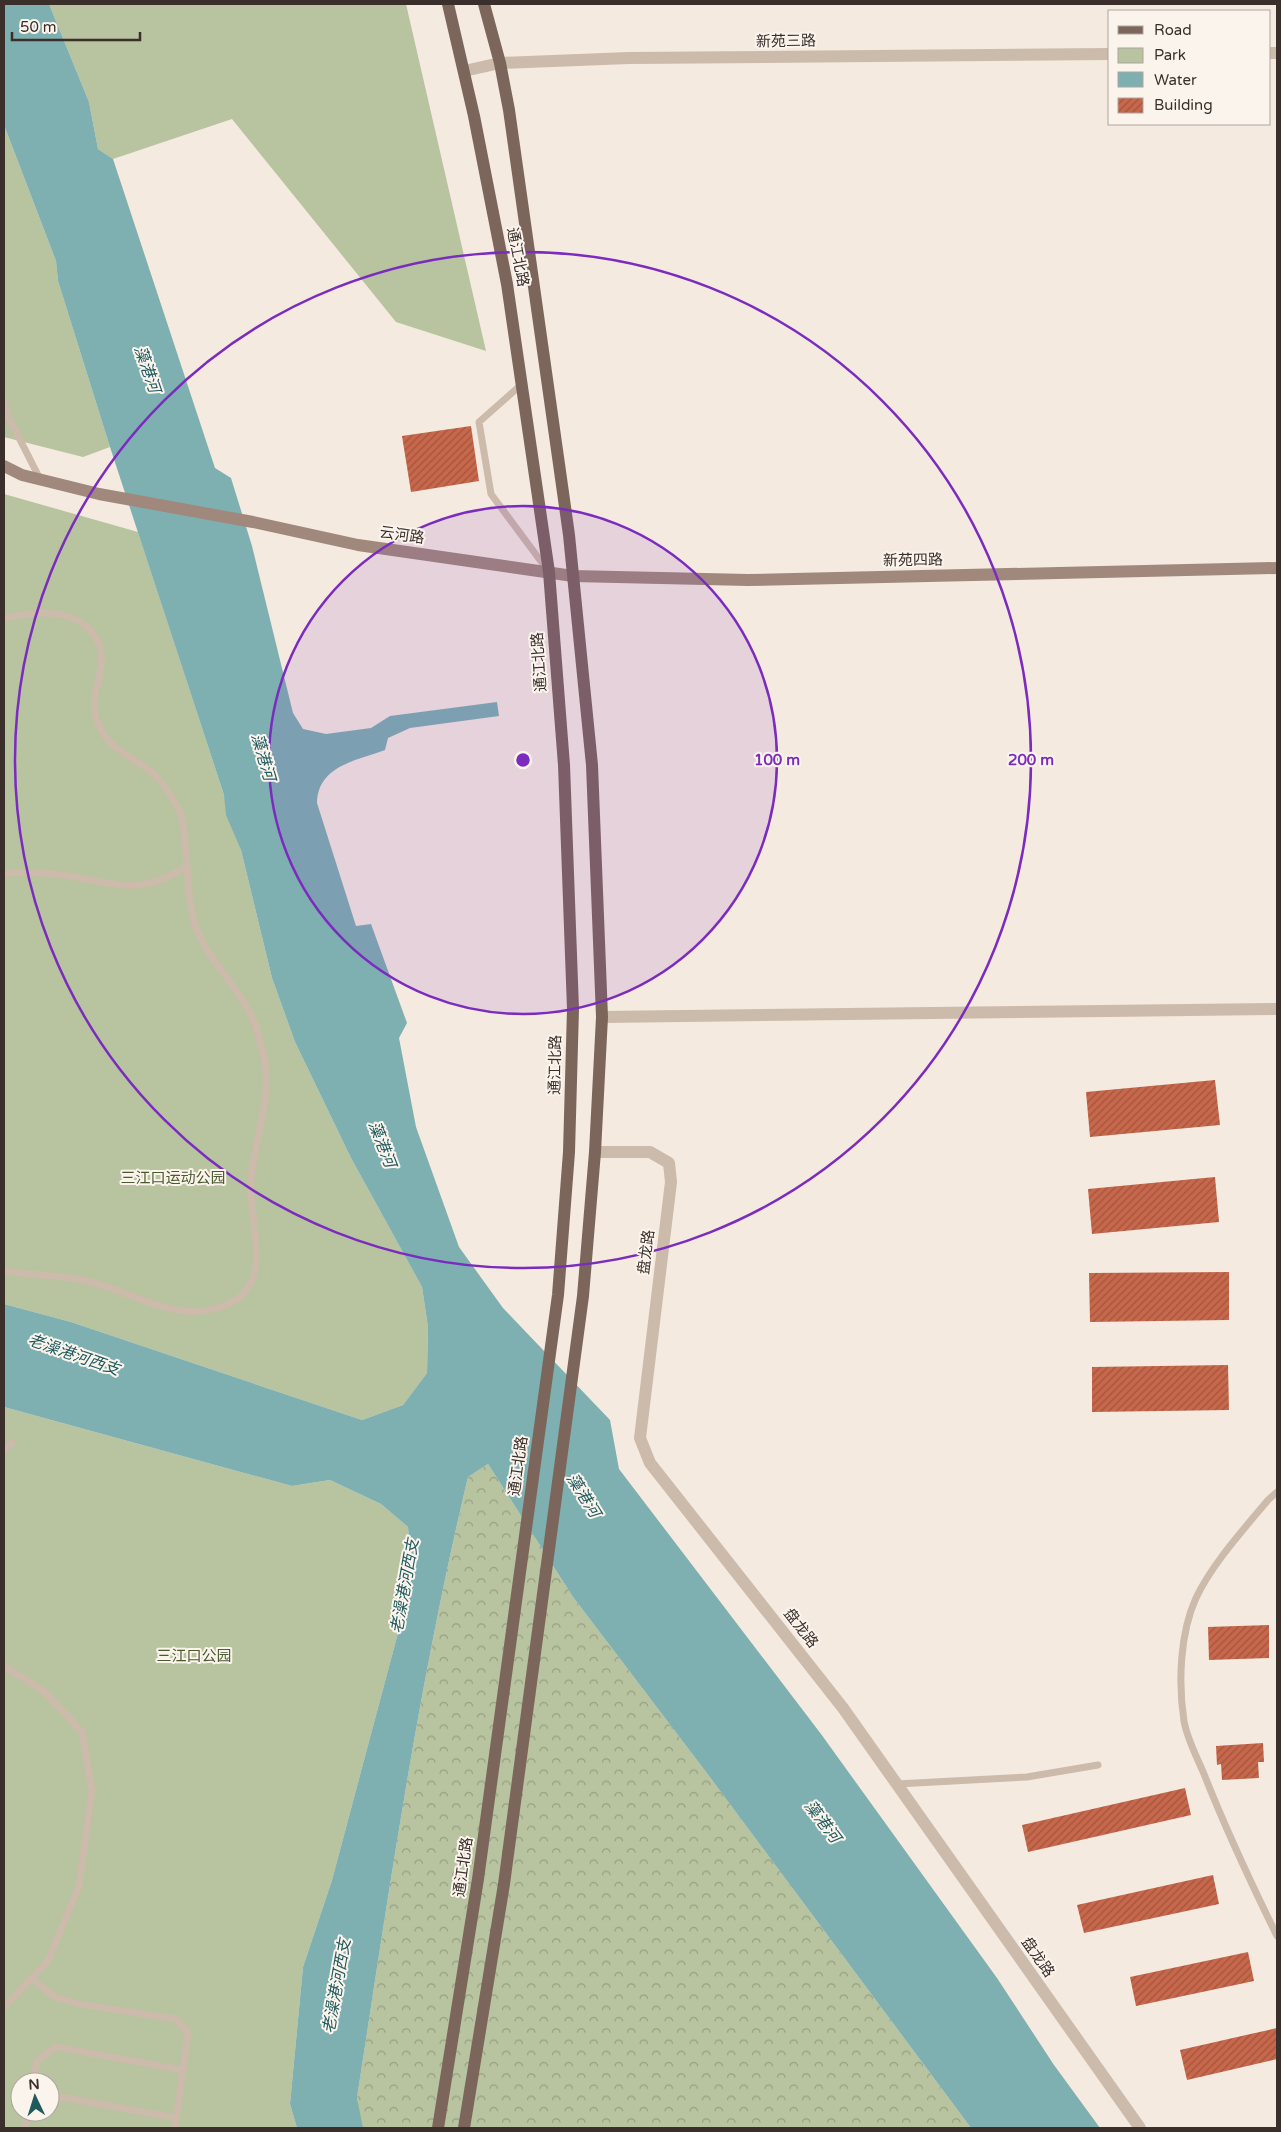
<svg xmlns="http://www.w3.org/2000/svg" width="1281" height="2132" font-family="'Varela Round','Noto Sans SC',sans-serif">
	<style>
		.green { fill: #b8c39f; fill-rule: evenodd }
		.forest { fill: url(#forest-crowns) }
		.water { fill: #7eb0b1 }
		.building { fill: url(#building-hatch) }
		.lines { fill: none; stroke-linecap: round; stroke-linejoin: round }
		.lane { stroke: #ccbaab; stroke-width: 7 }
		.street { stroke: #ccbaab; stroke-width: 12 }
		.secondary { stroke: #a0897c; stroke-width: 12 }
		.primary { stroke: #7c665c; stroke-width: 12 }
		.ring { fill: none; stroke: #7b2cbf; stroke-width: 2.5 }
		.labels { text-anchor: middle; stroke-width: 4; stroke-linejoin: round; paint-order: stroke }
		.street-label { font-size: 15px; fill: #3a2f2b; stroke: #fbf4ed }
		.park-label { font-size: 15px; fill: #4a592e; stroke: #fbf4ed }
		.water-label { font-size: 16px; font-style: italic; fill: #1f5a5d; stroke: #fbf4ed }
		.centre { fill: #7b2cbf; stroke: #fbf4ed; stroke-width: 2.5 }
		.ring-label { font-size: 15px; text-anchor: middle; font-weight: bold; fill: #7b2cbf; stroke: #fbf4ed; stroke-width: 4; stroke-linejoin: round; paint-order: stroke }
	</style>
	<defs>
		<pattern id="forest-crowns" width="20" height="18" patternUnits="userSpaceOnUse" patternTransform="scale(1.25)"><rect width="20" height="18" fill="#b8c39f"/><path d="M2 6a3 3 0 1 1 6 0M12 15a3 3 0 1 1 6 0" fill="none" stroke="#979f82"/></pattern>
		<pattern id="building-hatch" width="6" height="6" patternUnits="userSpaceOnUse" patternTransform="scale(1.25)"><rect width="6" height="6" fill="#c7674b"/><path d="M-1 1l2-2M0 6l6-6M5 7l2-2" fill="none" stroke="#a3553f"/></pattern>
	</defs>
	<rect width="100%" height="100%" fill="#f4eae0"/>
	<path class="green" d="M49,4h357l80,347 -90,-29 -164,-203 -119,40 -15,-10 -9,-47z
		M4,125l52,136 2,20 52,166 -27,10 -79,-20z
		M4,494l134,38 86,263 17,55 31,128 23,64 56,116 71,129 6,40 -1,46 -24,32 -41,15 -291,-98 -67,-18z
		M4,1407l288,79 38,-6 51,24 27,23 2,26 -8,65 -70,262 -29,87 -13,137 7,24h-293zM20,2082h30v30h-30z"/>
	<path class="forest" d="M488,1464l85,133 133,175 265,356h-608l-2,-2 -4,-28c32,-208 62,-416 111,-621z"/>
	<path class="water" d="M4,4h45l40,98 9,47 15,10 102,309 16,10 21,68 41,167 10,16 23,5 45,-6 19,-12 107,-14 2,14 -89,12 -22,10 -3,12c-30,11 -67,16 -68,53l39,123 15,-2 36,99 -8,15 17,89 43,120 44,61 107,112 9,49 202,265 176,244 57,87 46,63h-129l-265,-356 -133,-175 -85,-133 -20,13c-49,205 -79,413 -111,621l6,30h-66l-7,-24 13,-137 29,-87 70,-262 8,-65 -2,-26 -27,-23 -51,-24 -38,6 -288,-79v-103l67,18 291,98 41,-15 24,-32 1,-46 -6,-40 -71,-129 -56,-116 -23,-64 -31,-128 -15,-35 -2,-20 -114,-348 -52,-166 -2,-20 -52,-136z"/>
	<path class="building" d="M471,426l8,55 -68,11 -9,-56z
		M1215,1080l5,45 -130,12 -4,-45z
		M1215,1177l4,45 -127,12 -4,-45z
		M1229,1272v48l-139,2 -1,-49z
		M1228,1365l1,45 -137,2v-45z
		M1269,1625v33l-60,2 -1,-33z
		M1263,1743l1,19h-6l1,16 -37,2 -1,-16 -4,1 -1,-19z
		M1185,1788l6,27 -163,37 -6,-27z
		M1213,1875l6,29 -135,29 -7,-28z
		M1248,1952l6,29 -118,25 -6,-29z
		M1277,2028v31l-90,21 -7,-30z"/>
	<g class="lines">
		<path class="lane" d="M522,384l-43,38 12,72 55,74
			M4,400l4,16 32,63
			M4,618c29,-5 63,-12 86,12 27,29 -3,58 6,87 10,35 36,37 59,58 10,11 18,23 24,35 5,10 5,22 6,32 3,28 2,57 11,85 14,39 51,66 62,106 3,12 7,25 8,37 3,38 -13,74 -15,112 -3,35 22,92 -14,117 -52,34 -107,-11 -159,-20 -24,-4 -50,-4 -74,-8
			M4,874c9,-3 21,-1 30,-1 30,-1 58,9 88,12 22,3 46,-7 65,-19
			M4,1450l8,-7
			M1277,1492l-9,8c-24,29 -56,64 -72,98 -16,35 -18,85 -12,123 3,18 13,36 20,53 22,56 47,109 73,162
			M4,1666l41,26 37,40 10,58 -13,96 -31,75 -44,46
			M897,1784l130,-7 71,-12
			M31,1978l24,19 24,7 97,15 12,14 -13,95
			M33,2082l4,-21 19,-14 127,23
			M50,2095l126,23
			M25,2128l3,-16"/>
		<path class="street" d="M1270,53h7
			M464,71l36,-8 129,-5 481,-4
			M602,1017l675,-8
			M595,1152h55l19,11 2,19 -31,256 10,25 193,245 297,420"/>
		<path class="secondary" d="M4,466l18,9 77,19 154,28 105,23 215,31 175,4 529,-12"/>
		<path class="primary" d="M438,2128l40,-249 80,-584 11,-143 4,-143 -9,-244 -15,-193 -42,-288 -33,-168 -26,-112
			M464,2128l40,-244 79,-588 12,-144 7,-135 -10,-252 -23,-230 -60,-425 -9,-47 -16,-59"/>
	</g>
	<circle cx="523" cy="760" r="254" fill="#7b2cbf" fill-opacity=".12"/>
	<g class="ring">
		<circle cx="523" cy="760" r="254"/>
		<circle cx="523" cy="760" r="508"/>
	</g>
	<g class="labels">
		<g class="street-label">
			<text transform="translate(786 41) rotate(-1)" y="5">新苑三路</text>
			<text transform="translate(518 257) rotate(79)" y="5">通江北路</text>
			<text transform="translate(402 535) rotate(8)" y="5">云河路</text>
			<text transform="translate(913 560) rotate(-1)" y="5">新苑四路</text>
			<text transform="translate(539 662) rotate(-94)" y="5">通江北路</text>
			<text transform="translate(555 1065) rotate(-89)" y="5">通江北路</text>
			<text transform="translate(646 1252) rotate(-83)" y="5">盘龙路</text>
			<text transform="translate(518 1466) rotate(-82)" y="5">通江北路</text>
			<text transform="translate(801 1628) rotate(52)" y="5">盘龙路</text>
			<text transform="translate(463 1867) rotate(-82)" y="5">通江北路</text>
			<text transform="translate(1038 1957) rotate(55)" y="5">盘龙路</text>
		</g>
		<g class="park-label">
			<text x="173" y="1183">三江口运动公园</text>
			<text x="194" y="1661">三江口公园</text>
		</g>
		<g class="water-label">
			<text transform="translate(148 369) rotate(71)" y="6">藻港河</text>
			<text transform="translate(264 757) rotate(74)" y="6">藻港河</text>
			<text transform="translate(383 1144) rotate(69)" y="6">藻港河</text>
			<text transform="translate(74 1354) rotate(19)" y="6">老澡港河西支</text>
			<text transform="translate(584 1495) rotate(58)" y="6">藻港河</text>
			<text transform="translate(404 1586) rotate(-80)" y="6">老澡港河西支</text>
			<text transform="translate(823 1821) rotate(53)" y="6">藻港河</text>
			<text transform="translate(336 1986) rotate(-80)" y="6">老澡港河西支</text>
		</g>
	</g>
	<circle cx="523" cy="760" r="8" class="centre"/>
	<g class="ring-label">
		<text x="777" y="765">100 m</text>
		<text x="1031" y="765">200 m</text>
	</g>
	<rect width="1281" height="2132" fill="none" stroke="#3a2f2b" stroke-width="10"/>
	<rect x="1108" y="10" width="162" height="115" fill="#fbf4ed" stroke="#aea59f"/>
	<rect x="1118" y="26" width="25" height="8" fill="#7c665c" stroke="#aea59f"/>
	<text x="1154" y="35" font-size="15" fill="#3a2f2b">Road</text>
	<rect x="1118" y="48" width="25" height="15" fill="#b8c39f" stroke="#aea59f"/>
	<text x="1154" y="60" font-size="15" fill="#3a2f2b">Park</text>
	<rect x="1118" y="72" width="25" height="15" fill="#7eb0b1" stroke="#aea59f"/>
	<text x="1154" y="85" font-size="15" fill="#3a2f2b">Water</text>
	<rect x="1118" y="98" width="25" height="15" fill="url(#building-hatch)" stroke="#aea59f"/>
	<text x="1154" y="110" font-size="15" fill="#3a2f2b">Building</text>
	<g transform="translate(35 2097) rotate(356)"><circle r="24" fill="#fbf4ed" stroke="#aea59f"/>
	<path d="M0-4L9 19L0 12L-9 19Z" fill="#1f5a5d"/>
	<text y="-8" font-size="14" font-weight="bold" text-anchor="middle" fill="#3a2f2b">N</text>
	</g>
	<path d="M12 32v8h128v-8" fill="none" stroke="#3a2f2b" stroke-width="2.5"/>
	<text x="20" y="32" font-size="15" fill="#3a2f2b" stroke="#fbf4ed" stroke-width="4" paint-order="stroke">50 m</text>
</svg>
